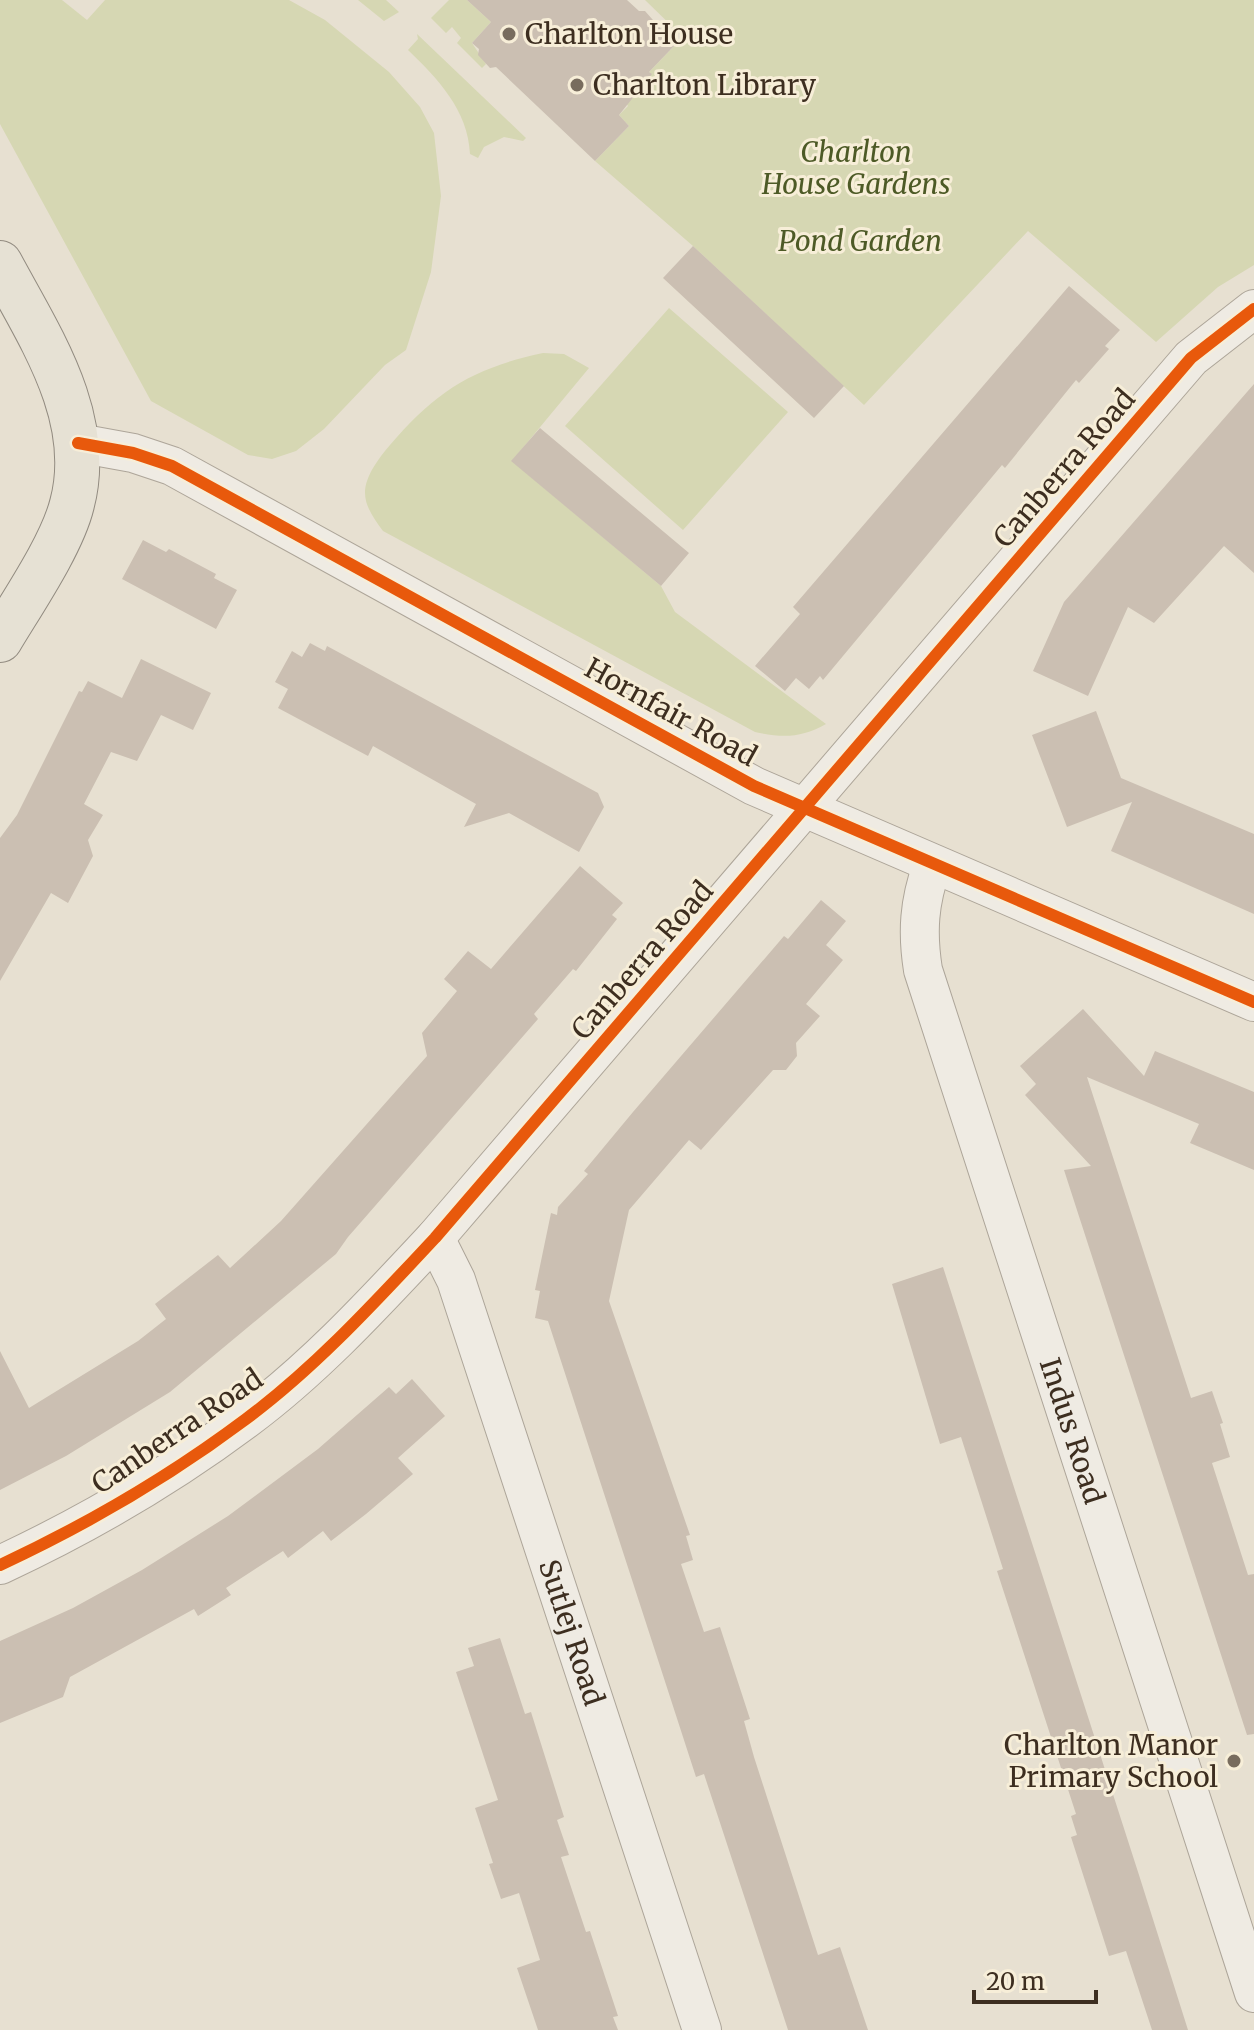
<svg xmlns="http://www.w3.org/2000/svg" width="1254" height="2030" font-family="Merriweather,serif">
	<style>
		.green { fill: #d6d7b3 }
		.building { fill: #cbbfb2 }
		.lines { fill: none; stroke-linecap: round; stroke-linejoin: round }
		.minor-casing { stroke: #ada599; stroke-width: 40 }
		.major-casing { stroke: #928b80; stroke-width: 46 }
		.minor { stroke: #efebe3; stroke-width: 38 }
		.major { stroke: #e6e1d4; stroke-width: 44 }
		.cycleway-casing { stroke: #f7eed8; stroke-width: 17 }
		.cycleway { stroke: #e8590c; stroke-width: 12 }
		.poi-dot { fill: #786c5e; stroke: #f7eed8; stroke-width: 3 }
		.labels { text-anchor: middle; stroke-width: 6; stroke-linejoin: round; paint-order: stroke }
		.poi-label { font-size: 28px; fill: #3d2e20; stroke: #f7eed8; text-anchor: start }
		.park-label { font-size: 28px; font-style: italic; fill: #4d5a26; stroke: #f7eed8 }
		.street-label { font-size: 28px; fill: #3d2e20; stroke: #f7eed8 }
	</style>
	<rect width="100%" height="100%" fill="#e7e0d1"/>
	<path class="green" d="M0,0h62l25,20 18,-20h184l36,20 64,52 31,35 14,26 7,63 -10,76 -25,78 -21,15 -61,64 -28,22 -24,8 -24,-4 -97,-54 -151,-277z
		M358,0h28l13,12 -15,9z
		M449,0h18l24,22 -19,21 14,21 -4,4 -25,-25 4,-5 -9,-11 -6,6 -15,-15z
		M645,0h609v265l-36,22 -62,55 -128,-111 -164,174 -171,-159 -98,-85 34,-35 -10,-11 9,-9 -5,-7 28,-25 -2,-2 34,-35z
		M417,34l109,104 -3,3 -19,-4 -20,10 -6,11 -8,-4c-2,-44 -32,-75 -62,-104l10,-11z
		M669,308l119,104 -105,118 -118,-104z
		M543,353l21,1 25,14 -77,93 149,125 14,26 151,112c-25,14 -43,14 -71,8l-372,-201c-8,-11 -18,-24 -18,-38 0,-17 14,-35 25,-48 46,-54 83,-77 153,-92z"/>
	<path class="building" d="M467,0h160l12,11h6l30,34 -26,27 3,2 -33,41 10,11 -34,35 -99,-94 -6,1 -12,-13 1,-6 -7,-6 19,-21z
		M693,246l151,140 -30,32 -151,-140z
		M1069,286l51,44 -15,16 4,3 -30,34 -3,-3 -71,88 -3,-3 -179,215 -3,-4 -11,13 -13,-11 -11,13 -30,-25 45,-52 -7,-7z
		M1254,384v189l-30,-27 -70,77 -26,-16 -40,89 -55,-25 31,-69z
		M540,428l149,125 -28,33 -150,-125z
		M143,540l23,12 3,-3 47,25 -2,4 23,12 -21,39 -94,-50z
		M310,643l15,8 2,-5 271,147 6,14 -25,45 -70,-39 -45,14 12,-23 -103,-58 -5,10 -90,-48 10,-19 -13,-7 17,-31 10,6z
		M141,659l70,34 -18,37 -32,-15 -24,46 -26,-9 -27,52 19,11 -15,25 5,16 -25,47 -17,-10 -51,88v-143l17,-23 62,-124 3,1 6,-11 34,17z
		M1096,711l25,67 133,56v80l-143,-63 21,-49 -65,25 -35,-92z
		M580,866l43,37 -11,12 5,4 -41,52 -3,-2 -39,45 4,5 -190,218 -12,17 -166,138 -104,64 -66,34v-139l29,57 109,-67 28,-22 -11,-15 63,-49 12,13 51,-47 146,-165 -5,-23 35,-42 -13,-12 24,-28 23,18z
		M821,900l25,21 -20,24 17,15 -37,44 14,12 -24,27 1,13 -11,14h-13l-72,80 -12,-10 -60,70 -20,91 81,234 -4,1 7,24 -12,4 23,68 16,-5 30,92 -6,2 10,36 64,198 22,-8 28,83h-80l-84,-256 -8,3 -148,-456 -13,-3 5,-27 -5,-1 16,-77 6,2 1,-8 30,-33 -4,-3 49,-59 151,-176 4,3z
		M1083,1009l61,67 11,-25 99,41v78l-64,-27 9,-19 -112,-47 104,321 21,-7 11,32 -3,1 10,33 -18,6 36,112 6,-1v160l-7,1 -183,-565 27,-4 -66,-71 11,-11 -16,-18z
		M943,1267l196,608 49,155h-36l-26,-79 -17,5 -38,-119 6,-2 -6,-19 5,-2 -79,-243 6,-2 -42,-132 -21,7 -48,-160z
		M412,1379l33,37 -47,42 15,16 -47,40 -35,27 -8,-10 -35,27 -5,-7 -57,37 5,7 -33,21 -4,-7 -124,68 -7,20 -63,26v-82l73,-33 69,-38 86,-54 90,-67 71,-62 7,7z
		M500,1638l25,76 6,-2 33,105 -7,3 12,35 -8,2 25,75 4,-1 28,85 -5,1 5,13h-80l-21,-62 23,-8 -21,-67 -18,6 -12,-35 4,-1 -18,-55 23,-8 -42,-128 18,-6 -6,-18z"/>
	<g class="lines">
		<defs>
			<g id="minor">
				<path d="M78,443l55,10 39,13 582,320 500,216"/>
				<path id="s1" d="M932,866c-13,36 -15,66 -9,104l331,1023"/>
				<path id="s2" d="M435,1238l21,42 246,750"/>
				<path d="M0,1565c86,-40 170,-89 246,-146 70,-52 130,-118 189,-181l756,-880 63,-49"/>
			</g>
			<path id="major" d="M0,263c39,73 95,154 72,241 -10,41 -50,99 -72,136"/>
		</defs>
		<use href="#minor" class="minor-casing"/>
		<use href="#major" class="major-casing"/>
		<use href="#minor" class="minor"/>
		<use href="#major" class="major"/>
		<defs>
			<path id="cycleway" d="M78,443l55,10 39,13 582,320 500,216
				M0,1565c86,-40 170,-89 246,-146 70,-52 130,-118 189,-181l756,-880 63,-49"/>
		</defs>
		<use href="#cycleway" class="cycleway-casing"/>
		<use href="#cycleway" class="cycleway"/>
	</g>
	<g class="poi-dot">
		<circle cx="509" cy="34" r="8"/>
		<circle cx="577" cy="85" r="8"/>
		<circle cx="1234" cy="1761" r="8"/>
	</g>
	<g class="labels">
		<g class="poi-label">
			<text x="525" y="44">Charlton House</text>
			<text x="593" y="95">Charlton Library</text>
			<text x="1218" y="1755" text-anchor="end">Charlton Manor<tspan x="1218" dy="32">Primary School</tspan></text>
		</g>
		<g class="park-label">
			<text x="856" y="162">Charlton<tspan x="856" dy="32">House Gardens</tspan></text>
			<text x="860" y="251">Pond Garden</text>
		</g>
		<g class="street-label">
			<text transform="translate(1064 468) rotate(-49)" y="10">Canberra Road</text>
			<text transform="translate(671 712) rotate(29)" y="10">Hornfair Road</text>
			<text transform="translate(642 960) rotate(-49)" y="10">Canberra Road</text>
			<text transform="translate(177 1431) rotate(-34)" y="10">Canberra Road</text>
			<text dy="10" stroke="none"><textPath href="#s1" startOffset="590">Indus Road</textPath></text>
			<text dy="10" stroke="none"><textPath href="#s2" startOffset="418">Sutlej Road</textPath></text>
		</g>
	</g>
	<path d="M974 1990v12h122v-12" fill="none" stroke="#3d2e20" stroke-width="4"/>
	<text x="986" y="1990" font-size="24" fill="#3d2e20" stroke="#f7eed8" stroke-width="6" paint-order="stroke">20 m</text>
</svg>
